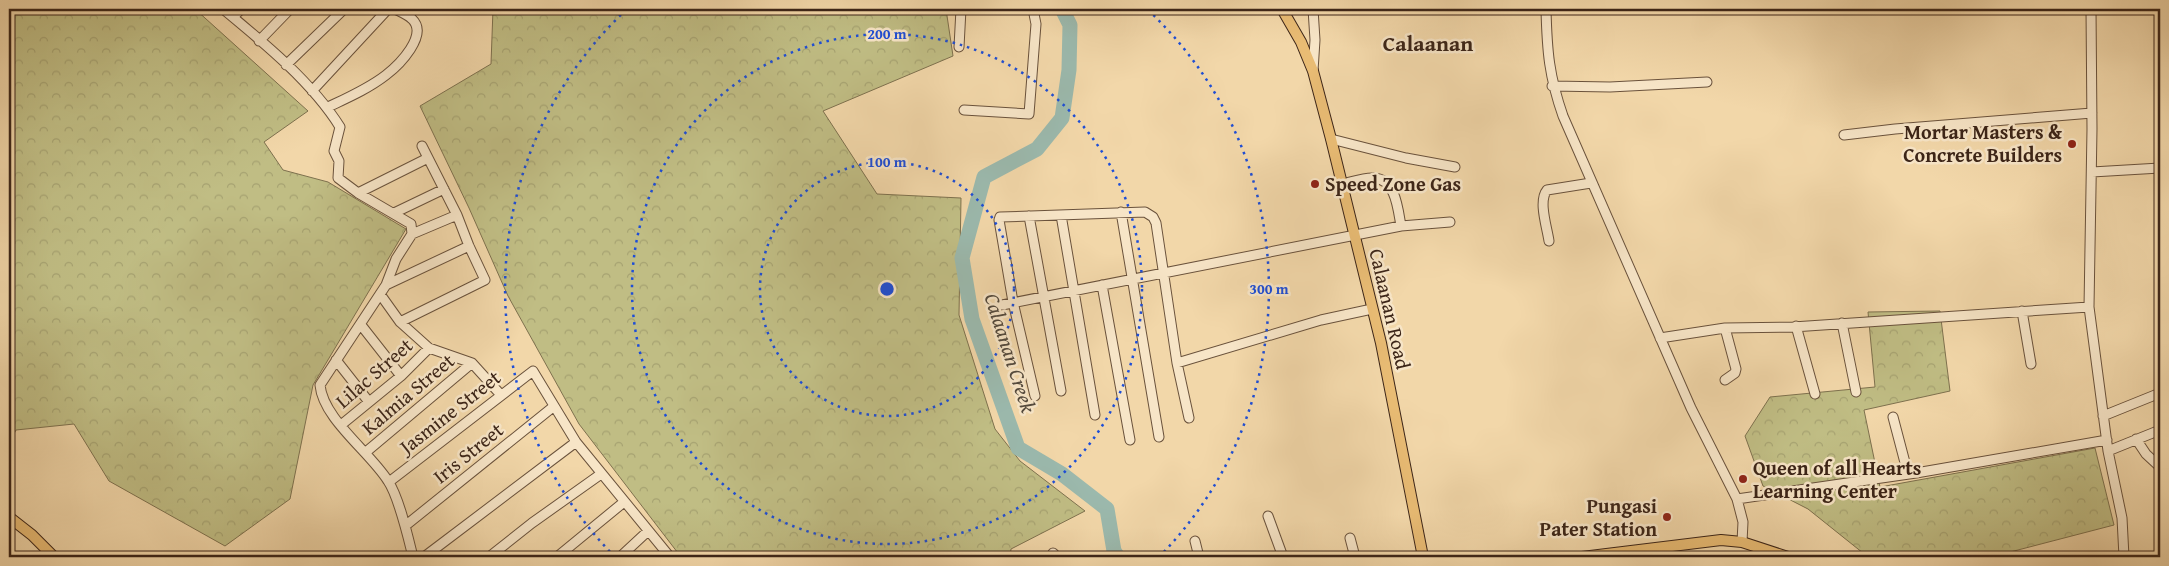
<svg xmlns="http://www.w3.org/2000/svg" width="2169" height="566" font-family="'Gentium Book Plus',serif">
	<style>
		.forest { fill: url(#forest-crowns); stroke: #7e714e }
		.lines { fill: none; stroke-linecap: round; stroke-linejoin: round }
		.river { stroke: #9bb9ad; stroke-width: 15 }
		.minor-casing { stroke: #6a523c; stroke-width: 11 }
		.major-casing { stroke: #3c2518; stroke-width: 12 }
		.minor { stroke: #f7e5c7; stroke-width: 9 }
		.major { stroke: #e9bc74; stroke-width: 10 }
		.ring { fill: none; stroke: #1d4ed8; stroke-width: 2.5; stroke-dasharray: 2.5 5 }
		.poi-dot { fill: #8f2418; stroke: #f7e5c7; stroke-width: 2 }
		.labels { text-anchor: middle; stroke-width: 5; stroke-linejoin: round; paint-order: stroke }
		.poi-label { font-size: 20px; font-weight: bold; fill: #3c2518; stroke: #f7e5c7; text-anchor: end }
		.street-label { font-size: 20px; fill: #3c2518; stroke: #f7e5c7 }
		.water-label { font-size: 21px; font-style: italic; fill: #544a3d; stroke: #f7e5c7 }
		.quarter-label { font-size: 22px; font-weight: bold; fill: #3c2518; stroke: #f7e5c7 }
		.centre { fill: #1d4ed8; stroke: #f7e5c7; stroke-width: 2.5 }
		.ring-label { font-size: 15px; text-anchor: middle; font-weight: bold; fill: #1d4ed8; stroke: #f7e5c7; stroke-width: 5; stroke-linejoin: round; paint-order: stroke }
	</style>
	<defs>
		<pattern id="forest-crowns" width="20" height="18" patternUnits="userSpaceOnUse" patternTransform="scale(1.25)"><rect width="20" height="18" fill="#c0bd84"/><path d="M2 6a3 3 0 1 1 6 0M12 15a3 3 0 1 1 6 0" fill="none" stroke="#a6a271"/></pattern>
	</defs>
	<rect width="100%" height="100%" fill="#f2d7a9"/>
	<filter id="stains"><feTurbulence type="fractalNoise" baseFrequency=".004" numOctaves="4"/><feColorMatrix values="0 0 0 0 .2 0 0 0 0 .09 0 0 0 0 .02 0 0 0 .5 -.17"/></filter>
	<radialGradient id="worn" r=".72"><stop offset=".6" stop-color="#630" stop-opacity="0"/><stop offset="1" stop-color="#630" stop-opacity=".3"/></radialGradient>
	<path class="forest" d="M9,9h186l113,102 -44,31 19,28 45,12 78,47 -93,156 -23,114 -65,47 -116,-65 -35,-57 -58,6 -7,13z
		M493,9h453l7,47 -130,55 54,83 84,4 -2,117 36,114 25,32 65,50 -74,38 -1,8h-329l-102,-133 -71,-128 -39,-88 -49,-102 71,-42z
		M1940,311l10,80 -86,19 16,77 215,-39 19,77 -123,32h-123l-60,-48 -45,-23 -18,-50 25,-39 105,-10 -7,-75z"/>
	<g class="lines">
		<path class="river" d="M1062,9l8,16 -1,45 -7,48 -25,31 -53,28 -22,81 10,61 46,129 44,26 45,35 7,42 4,6"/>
		<defs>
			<path id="minor" d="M223,9c40,33 89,73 117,118l-6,24 5,10 -1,17 20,15 53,31 1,10 -16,25 -10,26 -66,100c3,34 50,67 68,96 11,16 20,56 25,76
				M1546,9c1,42 3,67 17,107l128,292 46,91 6,23 -1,20
				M2091,9l1,120 -3,178 19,144 14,67 2,39
				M233,17l8,-8
				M259,41l31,-32
				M959,47l2,-38
				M286,65l58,-56
				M1313,71l2,-31 -2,-31
				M1552,86l58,1 97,-5
				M312,91l76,-82
				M328,107c19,-9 40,-18 58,-32 13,-10 43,-40 26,-56 -4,-4 -11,-7 -17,-10
				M964,110l65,4 7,-90 -3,-15
				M1844,135l51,-6 197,-16
				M1331,139l75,19 49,9
				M2092,172l68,-4
				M1342,184c10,-2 22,-7 32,-6 22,1 24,32 27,48
				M358,193l70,-35
				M1121,212l38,225
				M394,213l50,-24
				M1061,215l34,200
				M1029,216l32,175
				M412,234l45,-19
				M1549,241c-2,-14 -11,-40 -2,-51l44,-7
				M386,285l83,-39
				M1102,285l28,155
				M380,294l20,28 29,26 43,15 29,32
				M1002,305l399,-79 49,-4
				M2022,311l9,53
				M400,322l85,-42 -16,-34 -12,-31 -35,-69
				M1842,323l14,69
				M361,325l40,51
				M1796,326l19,68
				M1660,338l65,-10 68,-1 296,-20
				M336,360l33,42
				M1177,363l144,-43 51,-11
				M1725,380l10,-7 1,-4 -11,-41
				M1035,396l-22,-94 -14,-82 1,-3 145,-5 8,5 3,6 21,140 12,55
				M2103,416l57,-23
				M1893,417l15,57
				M341,425l60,-49 28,-28
				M2136,439l10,15 14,13
				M2108,451l52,-21
				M366,452l106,-89
				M389,482l144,-111 43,71 94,115
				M1737,499l179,-26 191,-33
				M1268,516l15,41
				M405,526l148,-119
				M1350,538l5,19
				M1195,541l4,16
				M1053,553l4,4
				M424,557l152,-115
				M489,557l43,-34 69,-49
				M557,557l67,-55
				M620,557l28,-26"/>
			<path id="major" d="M1282,9l19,33 12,29 18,68 50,204 42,214
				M9,517l23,18 22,22
				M1582,557l139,-17 21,2 46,15"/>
		</defs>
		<use href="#minor" class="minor-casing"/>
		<use href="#major" class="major-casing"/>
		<use href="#minor" class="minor"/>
		<use href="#major" class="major"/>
	</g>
	<g class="ring">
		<circle cx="887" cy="289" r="127"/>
		<circle cx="887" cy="289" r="255"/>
		<path d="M615 557A382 382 0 0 1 626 10M1148 10A382 382 0 0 1 1159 557"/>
	</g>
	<g class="poi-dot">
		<circle cx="2072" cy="144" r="5"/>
		<circle cx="1315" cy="184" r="5"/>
		<circle cx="1743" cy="479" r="5"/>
		<circle cx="1667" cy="517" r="5"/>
	</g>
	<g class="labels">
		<g class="poi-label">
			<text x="2062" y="139">Mortar Masters &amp;<tspan x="2062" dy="23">Concrete Builders</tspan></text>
			<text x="1325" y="191" text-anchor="start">Speed Zone Gas</text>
			<text x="1753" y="475" text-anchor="start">Queen of all Hearts<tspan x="1753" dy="23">Learning Center</tspan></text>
			<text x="1657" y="513">Pungasi<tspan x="1657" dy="23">Pater Station</tspan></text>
		</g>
		<g class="street-label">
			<text transform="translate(1390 309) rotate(77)" y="7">Calaanan Road</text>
			<text transform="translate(374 373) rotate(-41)" y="7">Lilac Street</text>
			<text transform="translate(408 394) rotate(-40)" y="7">Kalmia Street</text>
			<text transform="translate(450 412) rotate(-38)" y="7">Jasmine Street</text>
			<text transform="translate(468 453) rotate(-39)" y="7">Iris Street</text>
		</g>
		<g class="water-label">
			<text transform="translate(1010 353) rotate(72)" y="7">Calaanan Creek</text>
		</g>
		<g class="quarter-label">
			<text x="1428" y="51">Calaanan</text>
		</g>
	</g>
	<circle cx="887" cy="289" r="8" class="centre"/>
	<g class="ring-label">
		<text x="887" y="39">200 m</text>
		<text x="887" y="167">100 m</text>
		<text x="1269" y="294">300 m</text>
	</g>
	<rect width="2169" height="566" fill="none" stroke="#f2d7a9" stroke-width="30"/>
	<rect x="10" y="10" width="2149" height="546" fill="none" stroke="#3c2518" stroke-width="2.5"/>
	<rect x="15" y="15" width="2139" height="536" fill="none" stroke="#3c2518"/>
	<rect width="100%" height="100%" filter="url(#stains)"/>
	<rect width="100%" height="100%" fill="url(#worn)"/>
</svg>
